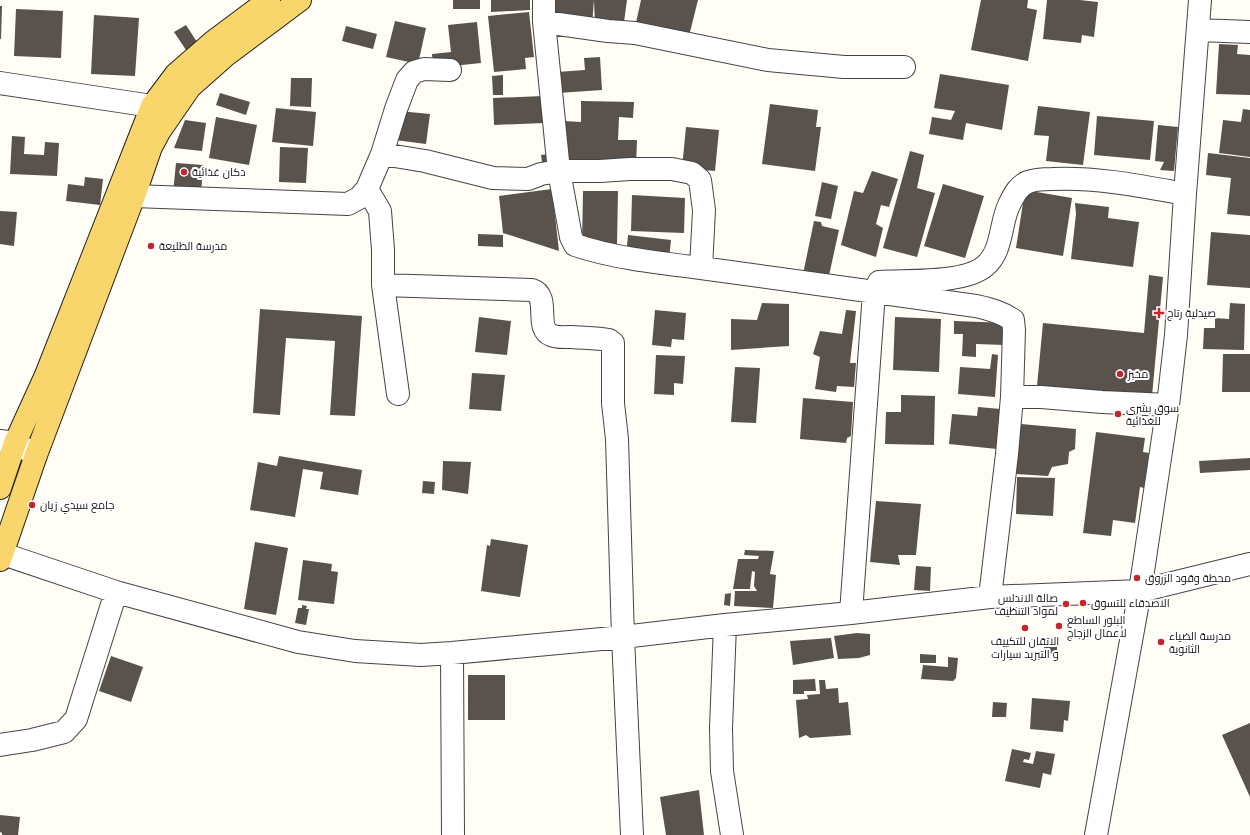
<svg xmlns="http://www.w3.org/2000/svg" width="1250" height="835" font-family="'Noto Serif',Cairo,serif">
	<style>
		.building { fill: #5a524d }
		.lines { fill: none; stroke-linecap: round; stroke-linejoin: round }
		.minor-casing { stroke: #444; stroke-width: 24 }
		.major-casing { stroke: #222; stroke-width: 24 }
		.minor { stroke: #fff; stroke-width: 22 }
		.major { stroke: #f9d66b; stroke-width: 22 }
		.poi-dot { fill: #c4262e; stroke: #fff; stroke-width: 1.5 }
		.labels { text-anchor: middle; stroke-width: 4; stroke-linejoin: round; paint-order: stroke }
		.poi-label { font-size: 11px; fill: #111; stroke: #fff; text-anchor: start }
	</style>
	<rect width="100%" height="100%" fill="#fffdf5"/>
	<path class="building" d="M453,0h27v9h-27z
		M491,0h39v10l-39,2z
		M553,0h41l-2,25 -41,-4z
		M594,0h33l-4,29 -28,-3z
		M641,0h57l-10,40 -53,-13z
		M981,0h47l-1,8 10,2 -9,51 -57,-11z
		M1047,0h33l18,2 -4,35 -12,-2 -1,8 -38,-4z
		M0,6h2l-1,33h-1z
		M16,9l47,2 -2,47 -47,-2z
		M529,12l5,45 -9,1 1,11 -32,3 -6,-56z
		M94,15l45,3 -4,58 -44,-2z
		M395,21l31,7 -8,36 -32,-7z
		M477,22l4,41 -48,5 -1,-14 19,-2 -3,-27z
		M186,25l11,17 -11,8 -12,-18z
		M346,26l31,8 -4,15 -31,-8z
		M1219,44l19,1 -1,9 13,1v40l-34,-1z
		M600,57l2,33 -44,3 -1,-21 28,-2 -1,-12z
		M940,74l69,11 -7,45 -36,-7 -3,17 -34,-6 3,-17 19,3 4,-9 -21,-3z
		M503,75v20h-10l-1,-19z
		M291,78h21l-1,29 -21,-1z
		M220,93l30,9 -4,13 -30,-10z
		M543,96l1,27 -50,2 -1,-27z
		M581,101l53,1 -1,16 -14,-1 -1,23h19l-1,27 -74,-3 2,-43 17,1z
		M770,104l48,6 -2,17h5l-6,44 -53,-7z
		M1038,106l52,6 -7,53 -37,-4 3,-25 -15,-1z
		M276,108l40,4 -3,34 -41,-4z
		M1243,109l7,1v47l-31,-4 4,-33 18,2z
		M399,111l31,3 -4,30 -31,-4z
		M1097,116l57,5 -4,39 -56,-5z
		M216,117l41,8 -8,40 -40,-7z
		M185,120l21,3 -4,28 -28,-3z
		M1158,125l20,2 -4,44 -14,-1 4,-8 -9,-1z
		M686,127l33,3 -4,41 -33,-3z
		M12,136l13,1 -1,17 20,1 1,-13 14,1 -2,33 -47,-2z
		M280,147l28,1 -2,35 -27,-1z
		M910,151l14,4 -7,33 18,5 -18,64 -34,-9z
		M1208,153l42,5v58l-23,-2 4,-36 -25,-3z
		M551,154l2,14 -10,1 -2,-14z
		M176,163l27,2 -2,30 -28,-2z
		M872,171l26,8 -9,28 -8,-2 -5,19 7,4 -7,29 -35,-12 13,-54 9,2z
		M85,177l18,2 -3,26 -34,-4 2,-17 16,2z
		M822,182l16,4 -7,33 -16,-3z
		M943,184l41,12 -19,62 -41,-12z
		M552,189l7,62 -56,-18 -4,-37z
		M1025,190l47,8 -9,58 -47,-8z
		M583,191h35l-1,53h-35z
		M632,195l53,3 -1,35 -53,-2z
		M1075,203l34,4 -1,11 31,4 -6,45 -62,-8 5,-45z
		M0,211l17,1 -3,34 -14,-2z
		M814,221l7,1 1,4 17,4 -11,50 -25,-6z
		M1211,232l39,3v53l-43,-3z
		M478,234l25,1v12l-25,-1z
		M628,235l43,5 -2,20 -43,-4z
		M1149,275l14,2 -11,119 -115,-10 6,-63 101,10z
		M762,303l27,1v42l-58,4v-31l26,1z
		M1230,303l15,1 -1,46 -41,-1 1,-21h11v-10l14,1z
		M260,309l102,7 -7,100 -25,-1 5,-74 -49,-3 -6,77 -27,-2z
		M655,310l31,3 -2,27 -12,-1 -1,8 -19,-2z
		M846,310l10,1 -6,52h6l-2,24 -17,-1 -1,6 -21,-3 5,-32 -7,-3 7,-23 22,3z
		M479,317l32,4 -4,34 -32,-3z
		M895,317l46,2 -2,53 -46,-2z
		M954,321l55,2 -5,22 -28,-1v13l-14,-1 1,-22h-9z
		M992,354l6,1 -3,42 -37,-3 2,-27 30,2z
		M1223,354h27v38h-28z
		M656,355l29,1 -2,28 -9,-1v12l-20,-1z
		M735,367l25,1 -4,55 -25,-1z
		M472,373l33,2 -4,36 -32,-2z
		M901,395l34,1 -1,49 -49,-1 1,-32h15z
		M803,398l50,4 -2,34 -4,2 -1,5 -46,-4z
		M978,407l23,2 -4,40 -48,-5 3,-30 25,2z
		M1021,424l55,5 -1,20 -6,3 -1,12 -16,3 -4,9 -32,-2z
		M1096,432l49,6 -2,14 6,1 -5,35 -4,-1 -5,36 -22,-3 -2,16 -28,-3z
		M279,456l83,14 -4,25 -38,-6 3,-17 -20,-3 -8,48 -45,-7 8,-48 19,4z
		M1250,458v12l-50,3 -1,-12z
		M443,461l28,1 -3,32 -26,-4z
		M1017,477l38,1 -2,38 -37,-2z
		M423,481l12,1 -1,12 -12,-1z
		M876,501l45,3 -5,51h-18l2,10 -30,-3z
		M491,539l37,6 -8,52 -39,-6 6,-46 3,1z
		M255,542l33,6 -12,67 -32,-6z
		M745,550l29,1 -4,23 6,1 -3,33 -39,-2 1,-15h22l-3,-5 1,-14 -3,-1 -2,18h-17l5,-30h20l1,-3 -15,-1z
		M303,560l29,4 -1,7 7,1 -4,32 -36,-4z
		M916,566l15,1 -1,24 -16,-1z
		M731,593l-1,13 -6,-1 1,-11z
		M302,605l5,1 -1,3h3l-3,16 -11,-2 3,-15h4z
		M857,633l13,1v21l-11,3 -21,1 -4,-23z
		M831,638l3,20 -41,7 -3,-24z
		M1045,644l12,1v9h-15z
		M920,654l16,1v8h-16z
		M111,656l32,11 -12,35 -32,-11z
		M948,657l10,1 -2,20 -3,3 -32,-2 2,-14 25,2z
		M468,675h37v45h-37z
		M815,679l1,12h-12v3h-11v-14z
		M819,680h6l1,9 12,-1 1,15 9,-1 3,33 -41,3 -4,-3 -7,3 -3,-38 12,-1 -1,-4 13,-1z
		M1032,698l38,3 -2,20 -4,-1 -1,12 -33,-3z
		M993,702l14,1 -1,14h-14z
		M1250,723v74l-28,-62z
		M1012,749l19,4 -2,7 -5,-1 -1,3 10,2 3,-13 19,3 -4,21 -8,-2 -3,15 -35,-7z
		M699,790l5,45h-38l-6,-38z
		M0,815l20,2 -2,18h-16v-2l-2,-1z"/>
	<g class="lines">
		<defs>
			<path id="minor" d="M544,0v22l15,149 12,66 4,8c38,13 85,18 126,23
				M544,22l64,9 27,2 133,27 76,7h60
				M1198,30l52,2
				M0,83l152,23 16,11
				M382,154l43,7 68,17 35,1 13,-5 18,-3h41l30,-2h42l20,4 8,7 4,30 -3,58 275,38c14,3 25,6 37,14l1,10 -2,67 -5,57 -17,143
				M367,189l13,22 3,39v35l15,109
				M134,196l214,8 11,-6 8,-9 15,-35 14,-45 11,-29 7,-8 10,-3 26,1
				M383,285l149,5c19,6 2,38 19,45 6,3 14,2 21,2 12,1 25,1 37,3l4,3v60l4,36 6,198 9,198
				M1012,397h29l61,5 66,3
				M0,441l15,2 21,12
				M0,553l116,39 182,50 57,9 66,4 31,-2 171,-16 102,-12 126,-12 139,-16 150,-6 110,-27
				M851,613l23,-321 5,-10c28,-2 85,2 106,-16 18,-15 15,-43 24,-61 5,-10 9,-19 19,-23 8,-3 17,-3 24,-3 45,-2 89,7 133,15
				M725,625l-4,103 1,43 10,64
				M452,653l1,182
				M0,745l32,-5 32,-8 12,-13 40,-127
				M1096,835l44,-244 28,-186 8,-70 9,-141 15,-194"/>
			<path id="major" d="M0,488l15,-45 31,-68 106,-269 24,-32 38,-33 55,-41
				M0,560l36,-105 98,-259 17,-49 8,-15 31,-45 35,-31 75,-56"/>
		</defs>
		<use href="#minor" class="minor-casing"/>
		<use href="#major" class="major-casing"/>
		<use href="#minor" class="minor"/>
		<use href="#major" class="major"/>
	</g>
	<g class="poi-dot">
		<circle cx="184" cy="172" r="4"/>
		<circle cx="151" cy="246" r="4"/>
		<path d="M1157 307h4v4h4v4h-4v4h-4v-4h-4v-4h4z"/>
		<circle cx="1120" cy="374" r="4"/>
		<circle cx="1118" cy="414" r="4"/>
		<circle cx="32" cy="505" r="4"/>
		<circle cx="1137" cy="578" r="4"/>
		<circle cx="1083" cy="603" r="4"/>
		<circle cx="1066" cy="604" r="4"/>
		<circle cx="1059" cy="626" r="4"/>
		<circle cx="1025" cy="628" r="4"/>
		<circle cx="1161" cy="642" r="4"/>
	</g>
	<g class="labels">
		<g class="poi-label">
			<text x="192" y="176">دكان غذائية</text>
			<text x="159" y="250">مدرسة الطليعة</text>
			<text x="1167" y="317">صيدلية رتاج</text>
			<text x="1128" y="378">مخبز</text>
			<text x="1126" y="412">سوق بشرى<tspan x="1126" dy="13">للغذائية</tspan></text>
			<text x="40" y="509">جامع سيدي زيان</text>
			<text x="1145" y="582">محطة وقود الزروق</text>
			<text x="1058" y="602" text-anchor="end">صالة الاندلس<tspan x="1058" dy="13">لمواد التنظيف</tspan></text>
			<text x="1091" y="607">الاصدقاء للتسوق</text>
			<text x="1067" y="624">البلور الساطع<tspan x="1067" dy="13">لاعمال الزجاج</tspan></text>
			<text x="1169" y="640">مدرسة الضياء<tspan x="1169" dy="13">الثانوية</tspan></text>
			<text x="1025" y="645" text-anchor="middle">الاتقان للتكييف<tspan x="1025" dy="13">و التبريد سيارات</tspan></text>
		</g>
	</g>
</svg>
